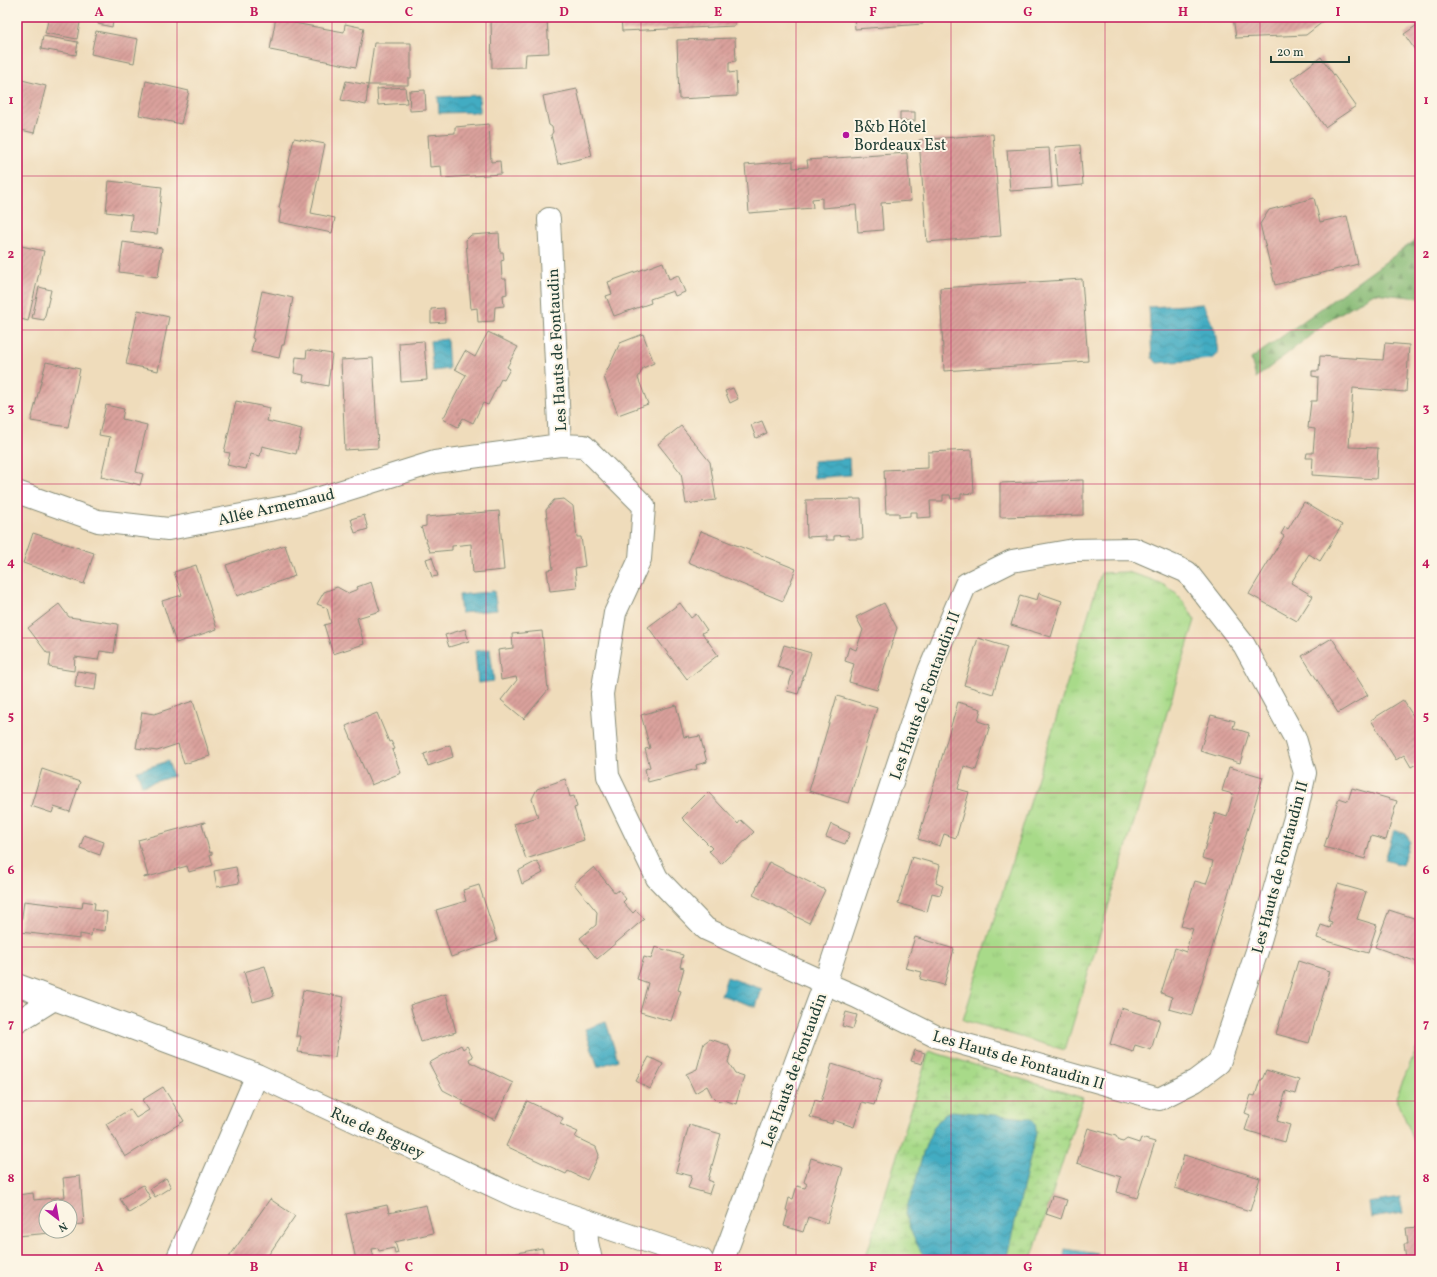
<svg xmlns="http://www.w3.org/2000/svg" width="1437" height="1277" font-family="Vollkorn,serif">
	<style>
		.grass { fill: url(#grass-tufts); stroke: #648c5e }
		.forest { fill: url(#forest-firs); stroke: #527c54 }
		.wetland { fill: url(#wetland-marsh); stroke: #648c5e }
		.park { fill: #a8da89; stroke: #648c5e }
		.water { fill: url(#water-waves); stroke: #31747b }
		.building { fill: url(#building-hatch) }
		.lines { fill: none; stroke-linecap: round; stroke-linejoin: round }
		.minor-casing { stroke: #878c78; stroke-width: 24 }
		.minor { stroke: #fff; stroke-width: 22 }
		.grid { fill: none; stroke: #c2185b; stroke-width: 1; stroke-opacity: 0.55 }
		.poi-dot { fill: #b5179e; stroke: #fcf5e5; stroke-width: 1.5 }
		.labels { text-anchor: middle; stroke-width: 4; stroke-linejoin: round; paint-order: stroke }
		.poi-label { font-size: 16px; fill: #1f3d34; stroke: #fcf5e5; text-anchor: start }
		.street-label { font-size: 16px; fill: #1f3d34; stroke: #fcf5e5 }
		.neatline { fill: none; stroke: #c2185b; stroke-width: 1.5 }
		.grid-label { font-size: 13px; text-anchor: middle; font-weight: bold; fill: #c2185b }
	</style>
	<defs>
		<pattern id="grass-tufts" width="24" height="20" patternUnits="userSpaceOnUse"><rect width="24" height="20" fill="#a8da89"/><path d="M3 7l-1-3M5 7V3M7 7l1-3M15 17l-1-3M17 17v-4M19 17l1-3" fill="none" stroke="#90bc77"/></pattern>
		<pattern id="forest-firs" width="22" height="20" patternUnits="userSpaceOnUse"><rect width="22" height="20" fill="#86ba75"/><path d="M5 1l3.5 6h-7zM16 11l3.5 6h-7z" fill="#6d9861"/></pattern>
		<pattern id="wetland-marsh" width="20" height="14" patternUnits="userSpaceOnUse"><rect width="20" height="14" fill="#a8da89"/><path d="M1 5h8M5 5V1M11 12h8M15 12V8" fill="none" stroke="#90bc77"/></pattern>
		<pattern id="water-waves" width="16" height="10" patternUnits="userSpaceOnUse"><rect width="16" height="10" fill="#43acc2"/><path d="M0 5q4-4 8 0t8 0" fill="none" stroke="#378d9e"/></pattern>
		<pattern id="building-hatch" width="6" height="6" patternUnits="userSpaceOnUse"><rect width="6" height="6" fill="#daa19c"/><path d="M-1 1l2-2M0 6l6-6M5 7l2-2" fill="none" stroke="#b08480"/></pattern>
	</defs>
	<rect width="100%" height="100%" fill="#fcf5e5"/>
	<filter id="ink" filterUnits="userSpaceOnUse"><feTurbulence type="fractalNoise" baseFrequency=".025" numOctaves="2"/><feDisplacementMap in="SourceGraphic" scale="8" xChannelSelector="R" yChannelSelector="G"/><feConvolveMatrix kernelMatrix="1 2 1 2 8 2 1 2 1" color-interpolation-filters="sRGB"/></filter>
	<filter id="wash" filterUnits="userSpaceOnUse"><feTurbulence type="fractalNoise" baseFrequency=".012" numOctaves="4" result="noise"/><feDisplacementMap in="SourceGraphic" scale="16" xChannelSelector="R" yChannelSelector="G"/><feGaussianBlur stdDeviation="0.9" result="paint"/><feColorMatrix in="noise" values="0 0 0 0 0 0 0 0 0 0 0 0 0 0 0 0 0 1.4 0 .05"/><feComposite in="paint" operator="in"/></filter>
	<g filter="url(#wash)">
		<rect width="100%" height="100%" fill="#efdcbb"/>
		<path class="grass" d="M1126,572c15,4 31,8 44,17 11,7 18,20 25,31l-130,430 -102,-30 138,-447z"/>
		<path class="forest" d="M1420,237v61l-46,-5 -40,24 -78,61 -5,-19z"/>
		<path class="wetland" d="M929,1051l154,47 -52,162h-166z"/>
		<path class="park" d="M1420,1040v115l-24,-58z"/>
		<path class="water" d="M479,95l1,17 -41,1 -1,-16z
			M1203,304l12,26 3,24 -5,5 -56,4 -5,-5 -3,-51z
			M447,339l2,30 -16,2 -3,-30z
			M849,458l1,17 -36,3 -1,-17z
			M494,591l3,19 -36,3 -2,-18z
			M490,649l4,32 -16,2 -3,-32z
			M168,761l5,15 -31,10 -5,-15z
			M1394,830l12,4 4,7 -8,24 -17,-5z
			M727,977l35,12 -6,18 -35,-12z
			M606,1022l12,38 -20,7 -13,-38z
			M952,1111l76,7c8,2 8,7 8,15l-30,127h-79c-8,-10 -19,-32 -21,-45 0,-9 5,-18 8,-27 6,-21 14,-70 38,-77z
			M1400,1198l3,15 -32,5 -2,-15z
			M1065,1249l33,5 -1,6h-34z"/>
		<g id="blocks">
			<path class="building" d="M49,17h32l-4,22 -32,-6z
				M99,17h15l-2,10 -14,-3z
				M276,17h20l-2,6 50,9 1,-8 19,4 -8,39 -86,-17z
				M495,17v4l52,-2 2,34 -23,1 -1,13 -33,1 -1,-50z
				M621,17h114v9l-113,5z
				M854,17h68l1,7 -68,5z
				M1233,17h96l-23,18 -70,3z
				M1420,23v34l-16,-23z
				M96,31l42,8 -4,24 -43,-9z
				M43,36l35,6 -2,13 -35,-6z
				M735,38l1,23 -7,1v11l7,-1 1,24 -58,3 -2,-59z
				M374,43h37v35h-3v7h-40z
				M1321,57l35,49 -31,21 -34,-48z
				M18,79l28,7 -12,47 -17,-4z
				M146,81l43,10 -8,33 -42,-9z
				M346,81l22,4 -2,20 -25,-5z
				M405,87l2,16 -29,2 -1,-16z
				M577,89l15,67 -34,8 -7,-29 2,-3 -1,-5 -3,-2 -6,-29z
				M425,90l1,20 -16,1 -1,-20z
				M900,112h15v9h-15z
				M489,124l2,38 9,-1 1,13 -59,4 -1,-12 -11,1 -2,-32 27,-2v-6z
				M993,134l8,102 -74,6 -8,-102z
				M294,138l31,6 -14,69 24,5 -3,15 -53,-11 2,-13 -2,-1z
				M1080,145l3,40 -25,2 -3,-40z
				M1049,148l3,40 -42,3 -3,-41z
				M907,153l4,48 -30,2 2,27 -25,2 -2,-27 -34,3v-10l-10,1 1,9 -64,5 -4,-48 48,-4v7l15,-1 -1,-7z
				M109,181l53,6 -5,47 -27,-3 2,-16 -26,-3z
				M1314,198l6,24 27,-6 11,48 -83,21 -15,-61 9,-14z
				M499,233l1,19h3l1,8 -3,1 1,18h4l1,15 -4,1 1,11 -9,1 -1,14 -16,1 -1,-14 -6,1 -5,-69 5,-5z
				M123,242l39,6 -4,29 -39,-5z
				M17,245l27,6 -16,70 -11,-3z
				M663,262l6,17 9,-4 7,17 -10,4 -2,-5 -23,8 1,4 -37,13 -8,-20 6,-2 -4,-12z
				M1082,279l6,82 -144,10 -4,-83z
				M39,287l12,3 -7,30 -12,-2z
				M262,291l31,7 -9,47h-2l-3,13 -28,-6 3,-13 -2,-1z
				M444,308l1,14 -14,1v-14z
				M138,310l31,7 -11,54 -32,-7z
				M17,324l4,1 -2,10h-2z
				M488,332l30,15 -11,20 3,2 -6,11 -3,-1 -13,26 -5,-2 -10,20 -10,-5 -5,9 -15,-8 23,-44 -11,-6 10,-18 10,6z
				M643,334l11,29 -11,5 -5,10 10,26 -30,11 -14,-38 16,-34z
				M424,341l3,39 -26,2 -2,-39z
				M1385,343l24,2 -3,47 -53,-4 -4,59 29,1 -2,31 -64,-4 1,-17h-7l1,-5h6l2,-24 -7,-1 3,-27h6l1,-24 -6,-1v-5h7l1,-15 63,4z
				M307,350l25,4 -4,32 -25,-5 1,-6 -10,-2 2,-16 10,1z
				M373,358l5,90 -33,2 -4,-90z
				M46,362l34,7 -12,58 -37,-6z
				M733,388l5,11 -8,4 -5,-12z
				M236,401l34,7 -3,13 35,8 -6,25 -34,-8 -2,10 -10,-2 -4,15 -19,-4 3,-12 -6,-1z
				M106,405l18,4 -2,10 25,6 -11,47 7,2 -3,11 -7,-2v1l-32,-7 9,-40 -11,-2z
				M762,421l5,12 -11,5 -5,-13z
				M681,426l29,36 6,38 -30,4 -5,-31 -23,-29z
				M972,450l2,43 -13,1v4l-10,1 -1,-4h-7v6h-13l1,16 -14,1v-6h-7v4l-11,1v-4h-13l-2,-43 44,-2v-16z
				M1083,480v35l-83,2v-34z
				M564,499l9,7 4,31h4l4,29 -10,2 2,20 -27,3 -3,-21 6,-1 -7,-59 8,-10z
				M861,499l2,40h-14l-1,-4 -14,1v4h-8v-4l-19,1 -1,-37z
				M1304,502l38,23 -22,36 -11,-7 -18,29 22,13 -16,25 -48,-27 35,-58 -3,-2 4,-7 3,2z
				M499,511l5,59 -31,3 -2,-29 -19,2v4l-22,2 -9,-25 5,-1v-9z
				M364,515l4,14 -13,4 -4,-14z
				M701,531l95,38 -13,32 -95,-39z
				M33,533l61,20 -10,31 -61,-21z
				M285,545l10,31 -58,20 -11,-31z
				M432,557l6,19 -6,1 -6,-18z
				M196,565l21,64 -41,14 -14,-42 20,-6 -8,-23z
				M371,582l9,29 -23,7 7,26 -31,10 -9,-29 7,-2 -4,-15 -10,-4 7,-12 13,-5 11,6 10,-4 -1,-2z
				M1039,593l23,8 -11,36 -40,-12 9,-30 17,5z
				M680,603l11,15 5,-4 11,16 -5,3 16,22 -31,24 -39,-52z
				M884,603l13,25 -20,62 -28,-8 5,-18 -9,-3 4,-14 7,3 7,-20 -7,-13z
				M59,604l10,13 49,7 -4,29 -14,-2 -2,9 -23,-3 -1,14 -25,-4 2,-14h-4l-19,-25z
				M465,629l4,12 -20,6 -4,-12z
				M542,631l6,59 -24,29 -23,-19 16,-20 -1,-3 -15,3 -3,-30 15,-2 -1,-14z
				M978,638l29,9 -14,47 -29,-9z
				M1332,638l36,57 -30,18 -36,-57z
				M784,645l27,8 -13,41 -11,-3 6,-19 -16,-5z
				M77,671l20,3 -2,16 -20,-3z
				M837,696l40,12 -29,95 -39,-12z
				M1403,700l17,27v35l-9,5 -7,-12 -8,5 -25,-40z
				M193,701l17,55 -26,8 -6,-20 -21,7 -21,-3 6,-36 12,2z
				M958,702l23,7 -3,12 12,4 -14,45 -12,-4 -6,23 11,3 -13,46 -12,-4 -4,12 -22,-7z
				M676,705l8,32 5,-1v2l11,-2 7,26 -11,3 1,4 -49,13 -3,-13 5,-2 -5,-18 5,-1 -9,-33z
				M377,713l12,29 2,-1 4,8 -3,1 9,23 -30,12 -25,-59z
				M1211,715l24,6 -2,7 16,5 -9,30 -40,-12z
				M450,745l3,12 -25,9 -4,-12z
				M1229,767l34,10 -71,238 -23,-6 3,-12 -11,-4 14,-45 11,4 3,-12 4,-11 -12,-3 14,-45 11,3 4,-11 3,-12 -11,-3 13,-45 12,4 6,-23 -11,-3z
				M42,769l38,13 -10,30 -16,-5 -2,6 -21,-7z
				M565,779l5,18 4,-1 3,11 -3,1 10,32 -58,19 -12,-35 24,-7 -6,-18 5,-10z
				M1352,788l45,13 -11,39 -15,-4 -6,23 -41,-12 15,-49 9,3z
				M708,792l30,32 3,-4 13,12 -33,32 -12,-13 3,-3 -30,-30z
				M205,822v1l-3,1 8,29 2,-1v2l-2,1 3,10 -24,7 -2,-6 -43,12v-1l4,-1 -10,-36z
				M831,824l19,9 -5,11 -19,-7z
				M84,835l20,7 -4,13 -20,-7z
				M912,857l28,8 -4,18 7,3 -3,9 -8,-2 -5,19 -29,-9z
				M537,861l6,12 -21,11 -4,-13z
				M769,862l56,28 -16,33 -56,-28z
				M236,867l3,16 -22,4 -3,-16z
				M594,867l21,26 4,-3 7,9 -3,3 10,11 3,-3 8,9 -47,40 -17,-21 16,-13 1,-13 -23,-28z
				M1338,884l28,8 -9,27 20,6 -9,28 -51,-15 4,-13 9,3 2,-6 -3,-1 -1,-4z
				M479,885l18,56 -46,16 -15,-47 30,-9 -3,-11z
				M24,901l58,7 1,-7 12,2 -1,7 13,2 -2,19 -13,-2 -1,7 -11,-2v5l-60,-7z
				M1389,910l31,10v43l-45,-16z
				M915,937l39,12 -10,36 -24,-6 2,-7 -17,-4z
				M655,947l28,8 -3,12 4,1 -6,22 3,1 -10,30 -31,-9 8,-29 -11,-4 7,-22 7,2z
				M1298,961l32,10 -21,72 -33,-9z
				M265,966l9,30 -21,6 -9,-30z
				M303,990l41,7 -9,60 -37,-5 3,-16h-5z
				M446,994l10,38 -35,10 -11,-37z
				M1121,1008l39,12 -9,30 -16,-5 -2,7 -23,-8z
				M846,1012l11,3 -4,14 -11,-3z
				M710,1039l18,6 3,6 -3,11 7,11 9,3 -8,28 -12,-4 -3,1 -5,-1 -4,-4 -5,-10 -12,7 -9,-19 11,-5 7,-26z
				M461,1045l2,4 4,-3 6,11 -4,2 1,3 43,21 -18,37 -33,-16 2,-3 -21,-11 -14,-27z
				M915,1050l10,3 -3,11 -11,-3z
				M649,1057l14,7 -13,25 -14,-8z
				M832,1064l50,16 -8,25 -12,-3 -8,25 -21,-7 -1,4 -22,-7 5,-17 6,2z
				M1266,1070l33,10 -4,14 -9,-3 -9,30 13,4 -5,17 -40,-12 5,-15 -5,-2 6,-18 4,1 5,-16h2z
				M163,1087l21,34 -59,36 -19,-33 24,-15 6,9 13,-8 -7,-10z
				M527,1101l36,17 -3,6 18,8 -3,5 21,10 3,8 -12,25 -19,-9 -2,3 -60,-28z
				M689,1125l32,9 -13,46 5,2 -4,12 -21,-6 4,-12 -16,-4z
				M1088,1128l28,8 3,5 4,1 4,-3 12,4 2,-5 14,4 -18,56 -20,-6 4,-15 -44,-14z
				M1184,1155l76,23 -10,33 -75,-23z
				M811,1158l32,10 -16,55 -19,-6 -5,15 -19,-6 4,-15 -2,-1 3,-12 4,1 4,-13 8,2 2,-4 -3,-2z
				M80,1176l4,48 -14,1v-18h-24v24h16v1l-45,4v-41l16,-2 1,7 31,-3 -2,-19z
				M166,1178l5,9 -16,10 -5,-8z
				M143,1185l8,14 -22,14 -9,-14z
				M1052,1196l15,4 -6,19 -15,-5z
				M270,1199l25,17 -30,44h-38z
				M387,1205l2,8 37,-8 7,28 -38,9 3,11 -3,1 -1,-6 -15,3 -1,-3 -6,1 2,10 -18,1 -10,-46z
				M1420,1227v33h-14l-2,-16h4l-2,-16z
				M542,1248l3,12h-47v-3z"/>
		</g>
	</g>
	<g filter="url(#ink)">
		<use href="#blocks" fill-opacity="0" stroke="#878c78" stroke-width="1"/>
		<g class="lines">
			<defs>
				<path id="minor" d="M549,219l11,226 24,1 60,60 -4,53 -25,54 -13,81 6,82 49,102 49,51 119,54 -102,277
					M17,492l81,29 70,8 133,-25 134,-42 125,-17
					M1134,549l53,23 57,73 51,93 10,35 -9,41 -39,137 -38,112 -24,18 -36,18 -224,-63 -78,-39 -32,-14 104,-312 37,-87 46,-23 62,-11z
					M17,985l240,90 260,122 185,63
					M17,1022l37,-23
					M586,1221l1,21 4,18
					M177,1260l80,-185"/>
			</defs>
			<use href="#minor" class="minor-casing"/>
			<use href="#minor" class="minor"/>
		</g>
	</g>
	<path class="grid" d="M177,17v1243M332,17v1243M486,17v1243M641,17v1243M796,17v1243M951,17v1243M1105,17v1243M1260,17v1243M17,176h1403M17,330h1403M17,484h1403M17,638h1403M17,793h1403M17,947h1403M17,1101h1403"/>
	<circle class="poi-dot" cx="846" cy="135" r="4"/>
	<g class="labels">
		<g class="poi-label">
			<text x="854" y="132">B&amp;b Hôtel<tspan x="854" dy="18">Bordeaux Est</tspan></text>
		</g>
		<g class="street-label">
			<text transform="translate(556 350) rotate(-93)" y="6">Les Hauts de Fontaudin</text>
			<text transform="translate(276 506) rotate(-13)" y="6">Allée Armemaud</text>
			<text transform="translate(924 695) rotate(-70)" y="6">Les Hauts de Fontaudin II</text>
			<text transform="translate(1279 867) rotate(-75)" y="6">Les Hauts de Fontaudin II</text>
			<text transform="translate(1019 1059) rotate(16)" y="6">Les Hauts de Fontaudin II</text>
			<text transform="translate(793 1070) rotate(-70)" y="6">Les Hauts de Fontaudin</text>
			<text transform="translate(378 1132) rotate(25)" y="6">Rue de Beguey</text>
		</g>
	</g>
	<rect width="1437" height="1277" fill="none" stroke="#fcf5e5" stroke-width="44"/>
	<g transform="translate(58 1219) rotate(149)"><circle r="19" fill="#fcf5e5" stroke="#a4ab9e"/>
	<path d="M0-3L7 15L0 10L-7 15Z" fill="#b5179e"/>
	<text y="-6" font-size="11" font-weight="bold" text-anchor="middle" fill="#1f3d34">N</text>
	</g>
	<path d="M1271 56v6h78v-6" fill="none" stroke="#1f3d34" stroke-width="2"/>
	<text x="1277" y="56" font-size="12" fill="#1f3d34" stroke="#fcf5e5" stroke-width="3" paint-order="stroke">20 m</text>
	<rect x="22" y="22" width="1393" height="1233" class="neatline"/>
	<g class="grid-label">
		<text x="99" y="16">A</text>
		<text x="254" y="16">B</text>
		<text x="409" y="16">C</text>
		<text x="564" y="16">D</text>
		<text x="718" y="16">E</text>
		<text x="873" y="16">F</text>
		<text x="1028" y="16">G</text>
		<text x="1183" y="16">H</text>
		<text x="1338" y="16">I</text>
		<text x="11" y="104">1</text>
		<text x="1426" y="104">1</text>
		<text x="11" y="258">2</text>
		<text x="1426" y="258">2</text>
		<text x="11" y="412">3</text>
		<text x="1426" y="412">3</text>
		<text x="11" y="566">4</text>
		<text x="1426" y="566">4</text>
		<text x="11" y="720">5</text>
		<text x="1426" y="720">5</text>
		<text x="11" y="874">6</text>
		<text x="1426" y="874">6</text>
		<text x="11" y="1028">7</text>
		<text x="1426" y="1028">7</text>
		<text x="11" y="1182">8</text>
		<text x="1426" y="1182">8</text>
		<text x="99" y="1271">A</text>
		<text x="254" y="1271">B</text>
		<text x="409" y="1271">C</text>
		<text x="564" y="1271">D</text>
		<text x="718" y="1271">E</text>
		<text x="873" y="1271">F</text>
		<text x="1028" y="1271">G</text>
		<text x="1183" y="1271">H</text>
		<text x="1338" y="1271">I</text>
	</g>
</svg>
